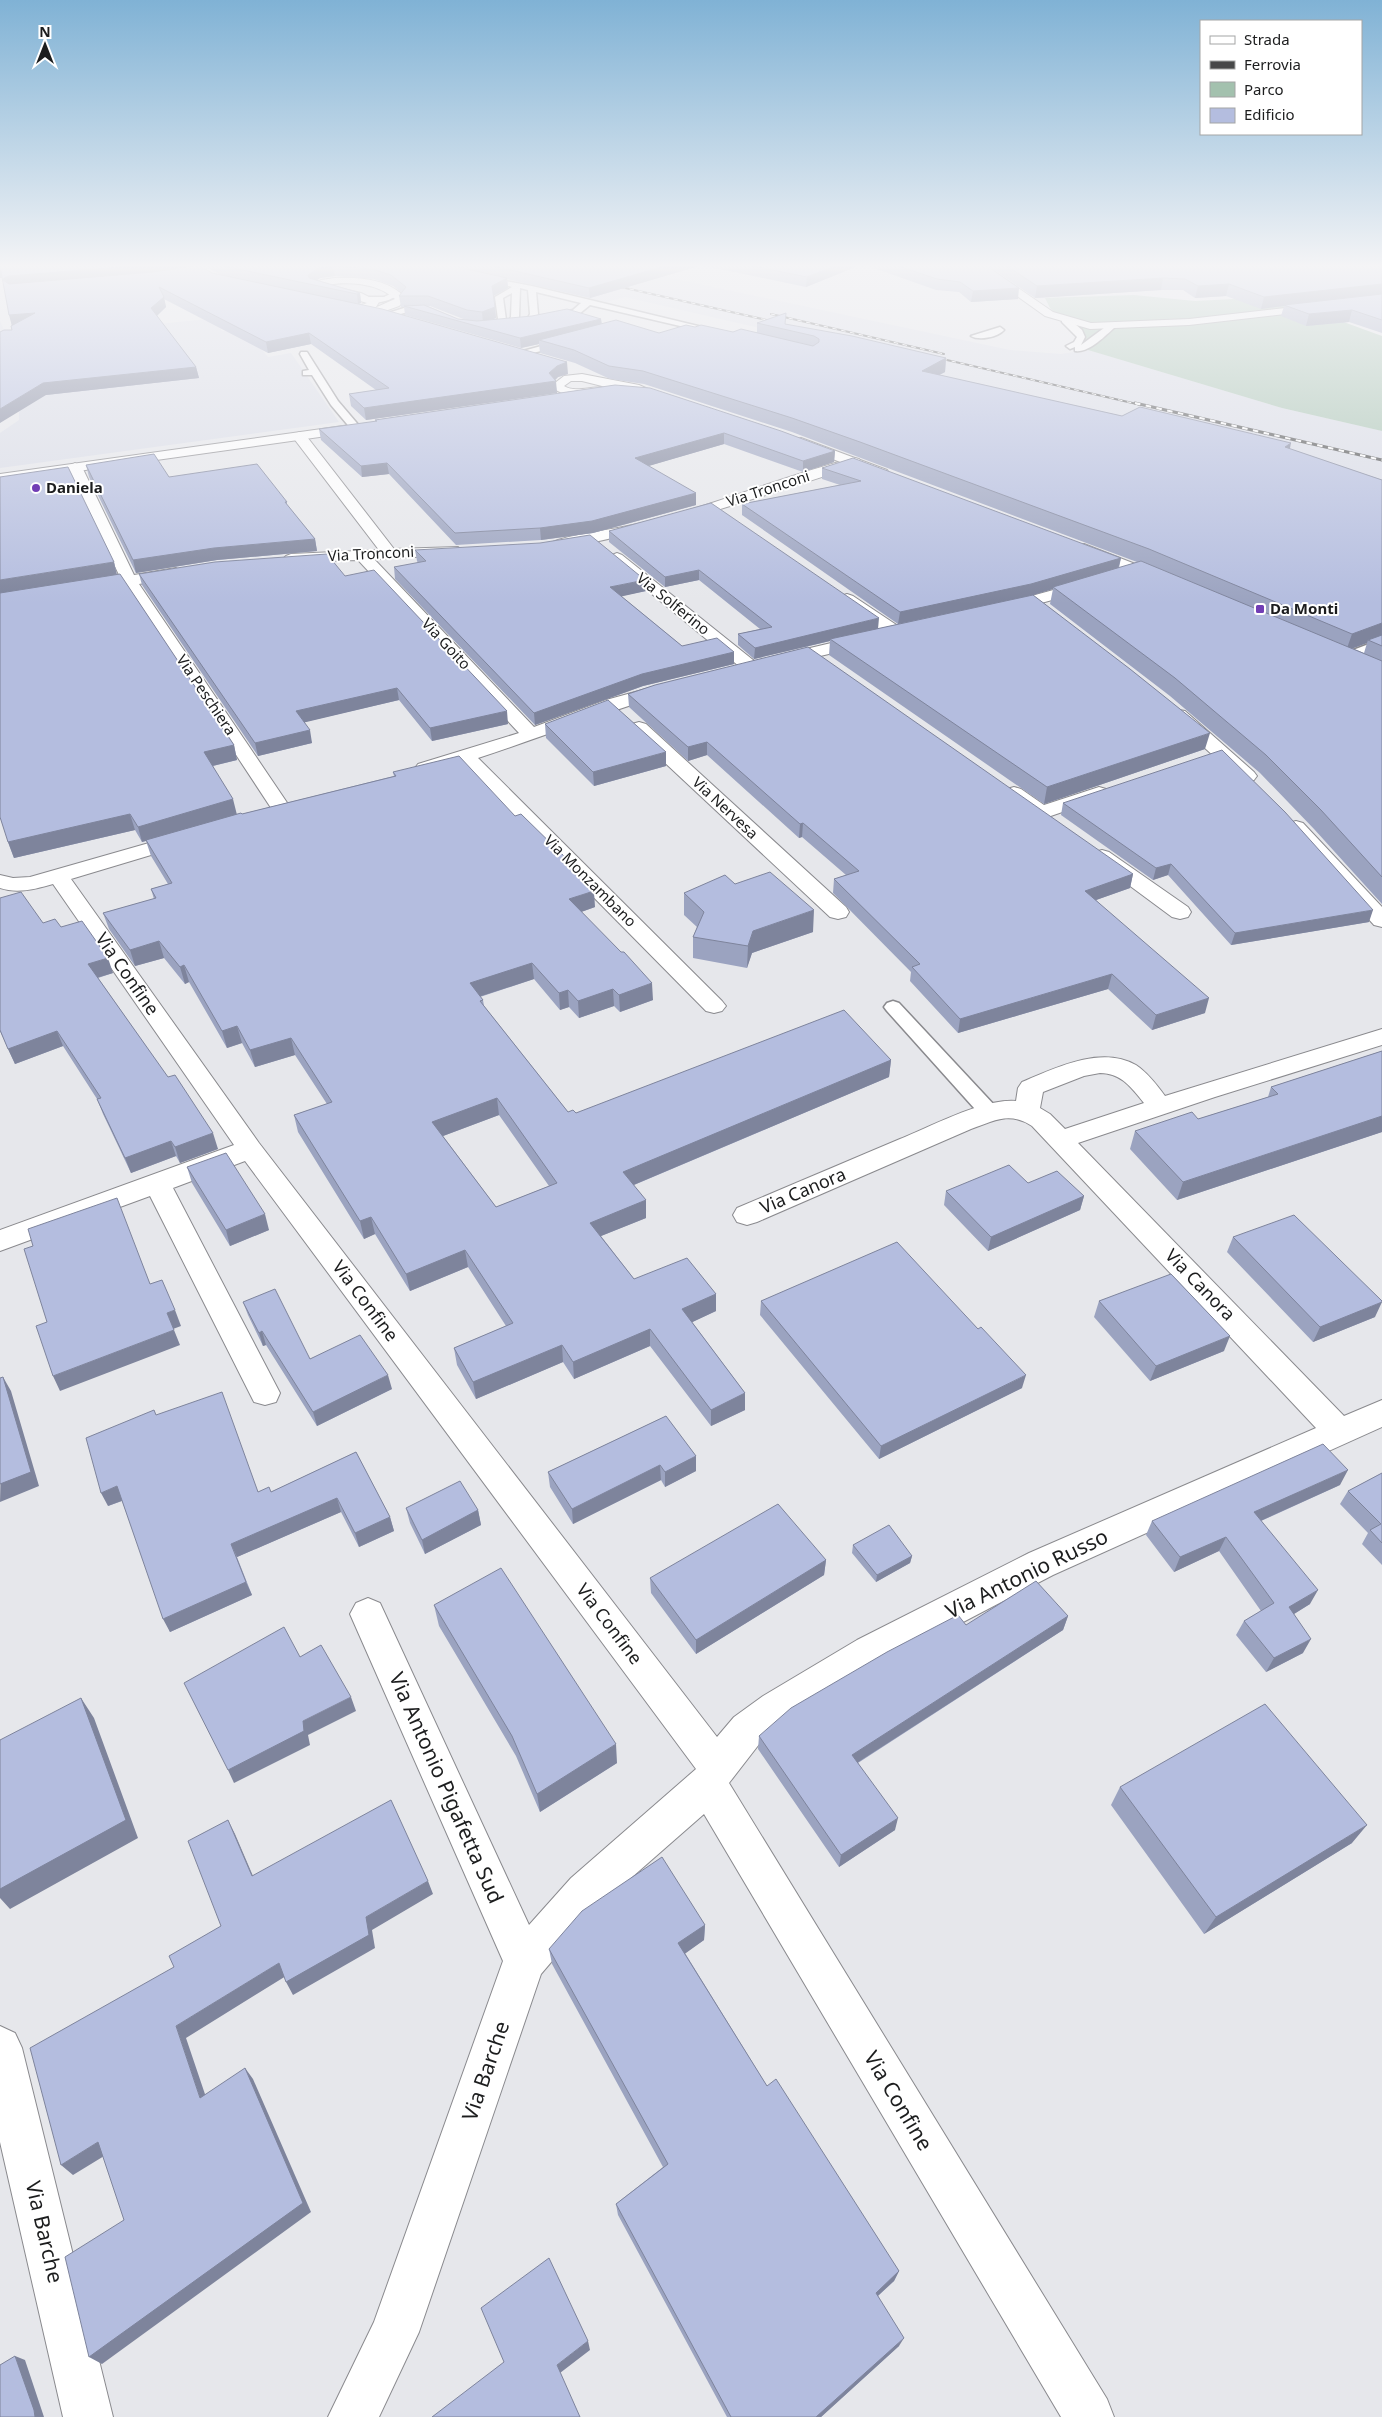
<svg xmlns="http://www.w3.org/2000/svg" width="1382" height="2417" font-family="'Noto Sans',sans-serif">
	<style>
		.built { fill: #d9dce7 }
		.green { fill: #a3c1ae }
		.lines { fill: none; stroke-linecap: round; stroke-linejoin: round }
		.service-casing { stroke: #8a8a8e; stroke-width: 3 }
		.minor-casing { stroke: #8a8a8e; stroke-width: 2 }
		.tertiary-casing { stroke: #8a8a8e; stroke-width: 2 }
		.service { fill: #fff; fill-rule: evenodd }
		.minor { fill: #fff; fill-rule: evenodd }
		.tertiary { fill: #fff; fill-rule: evenodd }
		.rail-far1-casing { stroke: #474849; stroke-width: 2 }
		.rail-casing { stroke: #474849; stroke-width: 3 }
		.rail-far1 { stroke: #fff; stroke-width: 1; stroke-dasharray: 4.5; stroke-linecap: butt }
		.rail { stroke: #fff; stroke-width: 2; stroke-dasharray: 5.5; stroke-linecap: butt }
		.wall { fill: #9ba3c0; fill-rule: evenodd }
		.shaded-wall { fill: #7e849c }
		.building { fill: #b4bddf; stroke: #7e849c; fill-rule: evenodd }
		.poi-dot { fill: #713eb5; stroke: #fff; stroke-width: 2 }
		.labels { text-anchor: middle; stroke-width: 4; stroke-linejoin: round; paint-order: stroke }
		.far-poi-label { font-size: 15px; font-weight: bold; fill: #1c1d1e; stroke: #fff; text-anchor: start }
		.far-street-label { font-size: 15px; fill: #1c1d1e; stroke: #fff }
		.street-label { font-size: 18px; fill: #1c1d1e; stroke: #fff }
		.near-street-label { font-size: 21px; fill: #1c1d1e; stroke: #fff }
	</style>
	<rect width="100%" height="100%" fill="#e6e7eb"/>
	<path class="built" d="M462,266l162,2 386,82 51,4 27,-4 194,58 100,23v230l-147,-64 -206,-202 -124,-25 -49,-20 -231,-53 -19,5 -89,-21h2z
		M208,319l8,1 6,11 22,-2 24,28 23,-4 48,69 -339,46v-35l19,-13v-14l-19,-9v-76l8,18z"/>
	<path class="green" d="M1134,295l61,6 117,-6 -7,13 77,28v95l-100,-23 -194,-58 -38,-42 -5,-10z"/>
	<g class="lines">
		<defs>
			<path id="service" d="M505,281l27,5 195,47 -4,3 -133,-31 -11,9 -31,7 -3,-1v-4l28,-6 8,-7 -45,-11 2,22 -4,8 -3,1 -4,-3 3,-6 -2,-24 -8,-2 -1,29 -6,9 -7,-2 5,-7 1,-24 -9,5 3,22 -9,8h-6v-4l7,-5 -3,-22 17,-10 -7,-2z
				M396,291l4,2c-9,8 -25,13 -35,6l4,-2h15z
				M404,308l28,2 4,2 -4,2 -28,-1 -18,5 -4,-3z
				M1062,318h6l14,12 3,7 -4,8 27,-20 7,2c-10,9 -26,26 -40,24v-4l-5,2 -4,-3 8,-4 3,-5 -15,-15z
				M1000,327l4,3c-6,7 -25,11 -33,6z
				M567,339l3,1v4l-54,13 -4,-3z
				M301,352h6l31,49 23,27 -1,2h-8l-21,-25 -19,-30h-9v-4l6,-1 -9,-16z
				M1382,639v9l-37,14 -7,-4 2,-3z
				M893,1001l6,2 98,105 3,5 -3,5 -7,2 -7,-2 -96,-107 -3,-4 3,-4z"/>
			<path id="minor" d="M975,266h11l67,46 38,11 98,-4 193,-22v6l-193,22 -99,4 -45,-13z
				M335,278c24,-1 55,1 71,21l-7,7 -25,9 -4,-1v-4l25,-11c-17,-16 -47,-18 -69,-14l35,8 18,9 -3,5 -20,4v-4l11,-4 -56,-17 10,-6z
				M299,432l5,1 90,116 64,-2 3,3 -8,5 -79,4 160,168 72,-27 58,-16 6,1 3,4 -3,4c-65,19 -128,44 -192,65l244,243 4,5 -4,5 -8,2 -8,-2 -245,-248 -36,11 -7,-2 -3,-4 3,-4 101,-31 -161,-173 -72,2 -3,-3 3,-3 5,-2 88,-4 -87,-114z
				M854,458l5,1 2,3 -2,3c-100,32 -198,66 -301,84l-8,-5c5,-7 65,-15 78,-18 77,-16 150,-49 226,-68z
				M75,463l7,4 52,108 42,-7 8,5 -8,5 -37,6 153,226 -3,4 -7,2 -7,-2 -150,-228 -37,6 -6,-2 -2,-3 2,-3 38,-7 -52,-110z
				M617,553l5,2 136,109 3,4 -3,4h-12l-134,-111 -3,-3 3,-3z
				M1086,581l8,5 -2,3 -87,24 -6,-2 -2,-3 2,-3z
				M847,594l6,2 48,32 2,4 -2,4h-12l-48,-34 -2,-3 2,-3z
				M865,635l6,1 2,4 -2,4 -93,22 -6,-1 -3,-4 3,-4z
				M1179,710l6,1 69,61 3,4 -3,4 -7,2 -7,-2 -67,-61 -3,-4 3,-4z
				M639,722l7,2 200,183 3,5 -3,5 -8,2 -8,-2 -198,-185 -2,-4 2,-4z
				M1014,787l7,2 23,16 55,-18 7,2 3,4 -3,4 -64,22 -7,-2 -28,-20 -3,-4 3,-4z
				M1296,821l7,2 79,84v20l-8,-2 -85,-94 -3,-4 3,-4z
				M184,833l7,2 3,4 -3,4 -120,36 188,264 458,594 17,-20 29,-21 94,-56 172,-87 287,-125 -284,-302c-23,-15 -38,-5 -61,3l-214,93 -10,3 -10,-3 -4,-7 4,-7c54,-23 109,-46 163,-69 30,-12 84,-41 116,-38l2,-13 4,-6c33,-14 79,-37 114,-17 12,8 21,20 29,31l217,-67v16l-167,52 -137,46 266,273 38,-16v27l-329,148 -170,89 -94,56 -29,23 -31,40 378,616 7,18h-53l-357,-603 -105,92 -58,68 -122,358 -40,85h-51l46,-95 129,-361 -153,-347 6,-11 12,-5 12,5 149,322 42,-47 125,-109 -451,-608 -72,27 107,205 -4,9 -11,3 -11,-3 -104,-206 -150,55v-21l234,-85 -181,-261c-17,5 -36,10 -53,4v-13l13,3 17,-1zM1100,1073c21,0 31,14 44,30l-79,26 -15,-15 -10,-6 3,-16 41,-16z
				M1102,850l7,2 79,55 3,5 -3,5 -8,2 -8,-2 -77,-57 -3,-4 3,-4z
				M0,2026l15,7 7,15 91,369h-50l-63,-275z"/>
			<path id="tertiary" d="M582,374l57,11 27,12 -6,4 -29,-10 -21,-3 -28,-7h-11l-7,5c14,9 38,-5 47,5 -10,11 -50,7 -60,-5l13,-10z
				M357,424l6,4 -1,3 -362,51v-8z
				M801,438l86,32 2,3 -2,3h-10l-81,-31 -2,-3 2,-3z
				M1084,544l82,32 2,3 -2,3h-12l-75,-30 -3,-3 3,-3z"/>
		</defs>
		<use href="#service" class="service-casing"/>
		<use href="#minor" class="minor-casing"/>
		<use href="#tertiary" class="tertiary-casing"/>
		<use href="#service" class="service"/>
		<use href="#minor" class="minor"/>
		<use href="#tertiary" class="tertiary"/>
		<defs>
			<path id="rail-far1" d="M612,285l168,38
				M771,314l173,40
				M934,357l207,48"/>
			<path id="rail" d="M1135,403l247,57"/>
		</defs>
		<use href="#rail-far1" class="rail-far1-casing"/>
		<use href="#rail" class="rail-casing"/>
		<use href="#rail-far1" class="rail-far1"/>
		<use href="#rail" class="rail"/>
	</g>
	<path class="wall" d="M0,266l189,1 32,8 -17,-9h495l-109,32 -83,-19 1,9 -14,8 2,22 -5,2 110,-1 1,5 57,9 36,-6 38,5h24v-9l28,1 161,34 -1,14 -6,3 183,41 168,33 92,31v424l-68,-75 -54,-56 -90,-77 -120,-92 3,-15 -20,6 172,154 -161,55 -215,-149 1,-14 -76,18 -16,-14v-11l22,-5 -61,-49 -34,7 -56,-45v-11l269,98 20,-5 -156,-109v-11l98,-19 -18,-6v-11l299,90 -2,10 18,-6 -345,-130 -148,-48 -34,-5 -35,-16 -35,-10 -1,-9 -18,4 -116,-33 -1,-8h-3l-2,-11 3,-3 -9,-7 -19,-7 -39,-3 -15,2 -3,2 43,13 1,10 -3,1 210,70 -10,3 -3,3 2,13 -191,27 -15,-14 -2,-12 27,-4 -65,-46 -43,9 -104,-54 2,8 -9,9 39,51 3,11 -153,17 -34,-65v-4l-10,-48h-2zM428,306h2l36,14 -8,-1zM1367,643l-3,10 -12,-5z
		M705,266h153l-52,21z
		M868,266h119l31,33 -47,3 -12,-10 -23,-2z
		M990,266h392v67l-33,-11 -43,4 -25,-10 3,-10 -23,3 -35,-13 -31,2 -12,-8h-22l-126,8 -45,-31z
		M615,385l220,66 -1,11 -31,10 -79,-28 -76,22 48,39 -103,28 -52,7 -85,5 -67,-71 -27,3 -41,-37 -2,-11 56,-7v-2z
		M86,465l83,12 118,25v3l28,34 2,12 -100,9 -81,13 -47,-96z
		M415,550l231,41 -25,5 61,50 52,6v12l-91,22 -108,39 -140,-146 -1,-12 24,-4 -1,-2z
		M114,562l3,13 117,170 3,15 -24,6 23,48h6l152,-38 -1,-4 202,135 -14,5 72,88 -33,12 -6,-6 -35,12 -10,-11 -9,3 -26,-31 -54,18 3,3 1,6 84,106 8,1 315,-53 -2,17 -255,108 12,33 -45,18 33,43 82,15v17l-24,11 53,71v17l-34,16 -61,-80 -76,33 -11,-17 -87,37 -19,-34 -3,-17 52,-22 -38,-59 -58,24 -35,-57 -11,5 -66,-107 -4,-17 33,-11 -32,-49 -40,12 -13,-24 -15,5 -38,-66 -4,2 -21,-26 -29,8 -26,-37 -6,-16 51,-14 -3,-10 17,-5 -17,-28 -5,-15 -4,1 -7,-12 -121,28 -6,-16zM499,1115l50,71 -53,21 -53,-71z
		M139,574l206,2 163,148 -76,17 -33,-41 -95,22 8,21 -54,13 -116,-171z
		M628,694l505,180 -3,14 -34,12 109,113 -53,17 -44,-41 -150,44 -48,-52 1,-9 -78,-79 1,-14 12,-4 -44,-38 -3,1 -92,-83 -19,6 -59,-54z
		M545,724l121,42 -72,20 -48,-48z
		M1063,803l306,119 -138,23 -63,-70 -15,5 -92,-65z
		M735,884l78,48 -61,21 -5,15 -54,-10v-21l4,-10 -13,-12v-22z
		M43,923l18,4 52,46 -15,5 120,171 -38,14 -4,-7 -45,17 -28,-59 -6,-15 -34,-53 -48,18 -15,-33z
		M1382,1051v81l-205,68 -47,-51 5,-18 63,-12 70,-22 3,-10z
		M187,1167l82,63 -39,16 -38,-63z
		M1028,1183l56,13 -4,14 -92,41 -44,-46 2,-14z
		M1233,1237l142,80 -62,25 -86,-90z
		M761,1301l261,87 -143,71 -119,-144z
		M1099,1301l125,50 -74,30 -56,-64z
		M243,1302l67,57 82,30 -75,37 -51,-81 -3,1 -15,-31z
		M156,1415l102,77h13l85,-40 34,65 4,14 -35,16 -18,-35 -104,45 15,38 -82,37 -48,-131 -14,5z
		M666,1416l30,55 -31,16 -4,-7 -88,44 -23,-37 -2,-15z
		M1382,1473v92l-20,-21 6,-11 -28,-29 8,-13z
		M1340,1485l-79,36 49,83 -16,10 9,39 -37,19 -30,-37 8,-14 17,-10 -42,-60 -45,21 -28,-37 6,-14z
		M406,1508l72,2 3,15 -56,29 -15,-31z
		M853,1545l59,11 -2,7 -34,19 -24,-29z
		M826,1560l-2,15 -128,79 -45,-61 -1,-15z
		M434,1605l183,158 -77,49 -24,-56 -77,-130z
		M1068,1616l-5,14 -205,133 37,67 -56,37 -81,-118 1,-13 207,-111z
		M1120,1787l232,56 -148,91 -93,-129z
		M705,1925l-1,15 -19,13 82,133 132,185 -5,10 -16,15 21,50 -78,71h-94l-109,-202 -2,-11 47,-37 -111,-203 -3,-15z"/>
	<path class="shaded-wall" d="M132,266h57l1,3 -184,22 -3,-11 1,-2 5,-2z
		M333,266l2,10 -15,2 -9,6 -3,-9 10,-7z
		M665,266h34l-109,32 -1,-10z
		M835,266h23l-52,21 1,-10z
		M0,268l3,10h-3z
		M507,278l1,10 -15,8 -1,-10z
		M1163,278l-2,12 -126,8 2,-12z
		M1229,284l-3,12 -31,2 3,-12z
		M1382,284v11l-98,10v1l-23,3 3,-12z
		M1019,288l-1,11 -47,3 2,-11z
		M360,293l1,10 -3,1 -1,-10z
		M164,297l2,10 -13,12 -2,-11z
		M495,307l1,11 -13,5 -1,-11z
		M1352,310l-3,12 -43,4 3,-12z
		M35,313l-23,13 -3,-11z
		M601,319l1,10 -63,11v4l-18,4 -1,-10z
		M309,333l2,11 -43,9 -2,-11z
		M946,358l-1,14 -25,13 2,-14z
		M567,362l1,12 -10,3 -5,5 3,-1 1,12 -191,27 -2,-12 185,-35 8,-7z
		M196,367l3,11 -153,17 -46,28v-14l43,-26z
		M724,433v11l-89,26v-12z
		M1291,443l-3,15 -3,-11z
		M835,451l-1,11 -31,10v-11z
		M387,463l2,11 -27,3 -1,-11z
		M696,493v12l-103,28 -52,7 -1,-12z
		M315,539l2,12 -100,9 -81,13 -3,-13 81,-12z
		M1121,558l-3,11 -65,18v2l-23,7 -132,28 2,-12z
		M114,562l3,14 -117,18v-14z
		M699,570v10l-34,7v-10z
		M645,580l1,11 -36,8v-12z
		M879,618l-1,11 -48,10v2l-76,18 1,-11z
		M1382,623v15l-14,2 -1,3 -21,8 6,-17z
		M734,652v12l-91,22 -108,39 -1,-12 108,-39z
		M397,688l2,12 -101,24 -2,-13z
		M507,711l1,13 -76,17 -2,-13z
		M310,730l2,13 -54,13 -3,-13z
		M1210,733l-5,16 -161,55 3,-17z
		M707,742v13l-19,6v-14z
		M234,745l3,15 -29,7 -4,-15z
		M666,752v14l-72,20 -1,-14z
		M233,799l4,16 -95,27 -4,-15z
		M130,814l5,16 -121,28 -6,-16z
		M803,823l-1,14 -3,1 1,-14z
		M1171,864l-3,11 -15,5 3,-12z
		M1133,874l-3,14 -48,17 3,-14z
		M594,891l1,16 -25,9 -1,-17z
		M814,910l-1,22 -61,21 -5,15 1,-22 5,-15z
		M1373,910l-4,12 -138,23 4,-12z
		M159,941l5,17 -29,8 -5,-16z
		M108,958l5,15 -20,6 -5,-15z
		M532,963l2,16 -62,20 -2,-16z
		M184,965l5,17 -4,2 -5,-17z
		M1112,974l-4,15 -150,44 2,-14z
		M652,983l1,17 -33,12 -1,-17z
		M613,989l1,17 -35,12 -1,-17z
		M568,990l1,17 -9,3 -1,-17z
		M1209,998l-4,15 -53,17 4,-15z
		M237,1026l5,17 -15,5 -5,-17z
		M57,1031l6,15 -48,18 -7,-15z
		M291,1038l4,17 -40,12 -5,-17z
		M891,1060l-2,17 -265,112 -1,-17z
		M497,1098l2,17 -64,24 -3,-17z
		M1382,1116v16l-205,68 6,-18z
		M213,1133l5,16 -38,14 -5,-16z
		M171,1141l5,15 -45,17 -6,-15z
		M1084,1196l-4,14 -92,41 3,-14z
		M646,1200v18l-55,22 -1,-17z
		M265,1214l4,16 -39,16 -4,-16z
		M371,1217l4,17 -11,5 -4,-18z
		M465,1250l3,17 -58,24 -4,-17z
		M716,1294v17l-34,16v-18z
		M1382,1302l-7,15 -62,25 7,-15z
		M175,1310l6,16 -8,3 -6,-16z
		M650,1329v17l-76,33 -1,-17z
		M174,1330l6,15 -120,46 -7,-15z
		M262,1331l4,14 -3,1 -4,-13z
		M1230,1336l-6,15 -74,30 6,-15z
		M562,1345l1,17 -87,37 -3,-17z
		M388,1375l4,14 -75,37 -4,-14z
		M1026,1375l-4,13 -143,71 2,-13z
		M3,1377l8,14 28,95 -39,16z
		M745,1393v17l-34,16v-16z
		M696,1456v15l-31,16v-15z
		M660,1465l1,15 -88,44 -1,-15z
		M1348,1470l-8,15 -93,42 7,-15z
		M117,1486l7,14 -16,6 -7,-13z
		M337,1498l4,14 -104,45 -6,-13z
		M478,1510l3,15 -56,29 -3,-14z
		M390,1517l4,14 -35,16 -4,-14z
		M1226,1537l-7,14 -45,21 6,-15z
		M912,1556l-2,7 -34,19 1,-7z
		M826,1560l-2,15 -128,79v-14z
		M246,1582l6,13 -82,37 -7,-13z
		M1318,1590l-8,14 -29,18 8,-15z
		M1068,1616l-5,14 -214,138 3,-13z
		M1311,1639l-8,14 -37,19 8,-14z
		M351,1697l5,14 -48,24 2,10 -76,38 -6,-13 75,-49z
		M81,1698l13,20 44,120 -128,71 -10,-11v-9z
		M616,1744l1,19 -77,49 -3,-18z
		M898,1818l-3,12 -56,37 2,-12z
		M228,1820l7,14 24,56 -7,-14z
		M1367,1825l-15,18 -148,91 12,-17z
		M428,1881l5,13 -61,36 3,18 -82,47 -7,-13 80,-65z
		M705,1925l-1,15 -25,18 -1,-15z
		M279,1963l7,13 -100,62 24,71 -10,-11 -24,-72z
		M245,2068l8,11 58,133 -209,152 -13,-7z
		M98,2142l11,11 -36,22 -12,-10z
		M899,2271l-5,10 -23,21 5,-9z
		M904,2338l-5,8 -78,71h-5z
		M588,2341l2,9 -30,23 -3,-8z
		M15,2356l10,4 19,57h-9z"/>
	<path class="building" d="M0,266h132l-123,10 -5,2 -1,2 6,4 144,-12 41,-6h6l12,7 170,36 185,53 -10,4 -8,7 7,8 -192,27 -15,-14 40,-6 -80,-55 -43,9 -107,-55 5,10 -13,11 45,59 -153,16 -43,26v-77l4,-2h8l-1,-4 24,-13 -26,2z
		M223,266h230l54,12 -15,8 3,21 -13,5 -15,-2 -39,-14h-29l7,-9 -15,-12 -19,-6 -39,-3 -15,2 -10,7 1,3 51,15 -3,1z
		M493,266h172l-76,22z
		M752,266h83l-28,11z
		M898,266h89l32,22 -46,3 -13,-9 -23,-3z
		M1007,266h375v18l-118,13 -35,-13 -31,2 -13,-7 -22,-1 -126,8z
		M1382,294v26l-30,-10 -43,4 -25,-9z
		M424,305l34,14 19,2 55,-5 35,-7 34,10 -81,19 -116,-32z
		M786,313l-1,11 67,12 94,22 -24,13 200,45 18,-9 151,36 -6,4 97,33v143l-30,11 -203,-85 -289,-107 -68,-24 -149,-47 -34,-5 -35,-16 -35,-10 77,-20 43,13 27,-8 9,2 6,-2 32,7 8,-3 72,17 6,-4v-3l-5,-3 -57,-13z
		M615,385l35,3 131,43 54,20 -32,10 -79,-28 -89,25 61,35 -104,28 -52,7 -85,5 -68,-70 -26,3 -42,-37 58,-8 -2,-1z
		M154,454l15,23 88,-13 30,38h-2l30,37 -101,9 -81,12 -47,-95z
		M853,458l268,100 -90,26 -131,28 -158,-108 119,-23 -39,-13z
		M68,467l46,95 -114,18v-103z
		M711,503l168,115 -124,30 -17,-14 34,-7 -73,-57 -34,7 -56,-46z
		M590,535l55,45 -35,7 72,59 35,-8 17,14 -92,22 -108,39 -140,-146 32,-6 -11,-11 125,-7z
		M327,554l18,22 29,-6 133,141 -77,17 -33,-40 -101,23 14,19 -55,13 -116,-169 76,-12z
		M1141,561l241,100v216l-61,-67 -55,-55 -91,-77 -122,-91z
		M120,574l114,171 -30,7 29,47 -95,28 -8,-13 -122,28 -8,-25v-224z
		M1033,595l97,74 80,64 -163,54 -217,-148z
		M1382,635v11l-14,-6z
		M808,647l325,227 -48,17 124,107 -53,17 -44,-41 -152,45 -48,-52 8,-3 -86,-85 25,-8 -56,-48 -3,1 -93,-82 -19,5 -60,-53 27,-9z
		M608,700l58,52 -73,20 -48,-48z
		M1222,750l63,62 88,98 -138,23 -64,-69 -15,4 -93,-65z
		M459,756l56,60 6,-2 45,44 28,33 -25,8 52,53h3l28,31 -33,12 -6,-6 -35,12 -10,-11 -9,3 -27,-30 -62,20 13,17 -3,1 88,111 5,-2 3,3 268,-103 47,50 -268,112 23,28 -56,23 44,56 53,-21 29,36 -34,15 63,84 -34,17 -61,-81 -77,33 -11,-17 -89,37 -19,-34 59,-25 -48,-73 -59,24 -35,-57 -11,4 -66,-106 38,-13 -41,-64 -41,12 -13,-24 -15,5 -38,-66 -4,2 -21,-26 -29,9 -27,-37 53,-15 -5,-9 21,-6 -26,-43 95,-27 1,1 154,-38 -3,-4zM497,1098l60,85 -61,24 -64,-85z
		M770,872l44,38 -61,21 -5,15 -55,-9 11,-25 -20,-19 41,-18 10,9z
		M21,892l22,31 12,-4 6,8 21,-6 26,37 -20,6 80,113 7,-2 38,58 -38,14 -4,-6 -46,17 -28,-59 4,-1 -44,-67 -49,18 -8,-19v-132z
		M1382,1051v65l-199,66 -48,-51 57,-19 6,7 80,-25 -7,-7z
		M226,1153l39,61 -39,16 -39,-63z
		M1009,1165l19,18 29,-12 27,25 -93,41 -45,-46z
		M117,1198l33,86 12,-4 13,30 -8,3 7,17 -121,46 -17,-50 11,-4 -23,-73 9,-3 -5,-17z
		M1294,1215l88,86v1l-62,25 -87,-90z
		M897,1242l81,87 3,-2 45,48 -145,71 -120,-145z
		M1171,1274l59,62 -74,30 -57,-65z
		M275,1289l35,70 50,-24 28,40 -75,37 -51,-81 -3,2 -16,-31z
		M3,1377l28,95 -31,12v-106z
		M222,1392l36,100 11,-5 2,5 85,-40 34,65 -35,16 -18,-35 -106,46 15,38 -83,37 -46,-133 -16,7 -15,-55 68,-28 2,5z
		M666,1416l30,40 -31,16 -5,-7 -88,44 -24,-37z
		M1323,1444l25,26 -94,42 64,78 -29,17 22,32 -37,19 -30,-37 30,-18 -48,-66 -46,20 -28,-36z
		M1382,1473v70l-12,-13 11,-6 -33,-33z
		M460,1481l18,29 -56,30 -16,-32z
		M778,1504l48,56 -130,80 -46,-62z
		M889,1525l23,31 -35,19 -24,-30z
		M501,1568l115,176 -79,50 -25,-58 -78,-131z
		M1036,1581l32,35 -216,139 46,63 -57,37 -82,-119 32,-28 96,-56 71,-37 8,10z
		M284,1627l16,30 21,-12 30,52 -48,24 1,10 -76,39 -44,-87z
		M81,1698l45,122 -126,69v-149z
		M1265,1704l102,121 -151,92 -96,-130z
		M391,1800l37,81 -62,36 3,18 -83,47 -7,-19 -103,63 24,72 45,-30 58,135 -214,154 -24,-100 59,-37 -26,-78 -37,23 -31,-117 144,-81 -5,-11 52,-30 -33,-85 40,-21 24,56z
		M662,1857l43,68 -27,18 89,143 9,-7 123,192 -23,22 28,45 -88,79h-85l-115,-213 52,-40 -119,-215 33,-38z
		M549,2258l39,83 -31,24 23,52h-148l72,-55 -23,-54z
		M15,2356l19,54 1,7h-35v-52z"/>
	<linearGradient id="sky" x2="0" y2="1"><stop stop-color="#80b2d5"/><stop offset="0.44" stop-color="#f4f4f6"/><stop offset="1" stop-color="#f4f4f6" stop-opacity="0"/></linearGradient>
	<rect width="1382" height="604" fill="url(#sky)"/>
	<g class="poi-dot">
		<circle cx="36" cy="488" r="5"/>
		<rect x="1255" y="604" width="10" height="10" rx="2.5"/>
	</g>
	<g class="labels">
		<g class="far-poi-label">
			<text x="46" y="493">Daniela</text>
			<text x="1270" y="614">Da Monti</text>
		</g>
		<g class="far-street-label">
			<text transform="translate(768 489) rotate(-18)" y="5">Via Tronconi</text>
			<text transform="translate(371 554) rotate(-3)" y="5">Via Tronconi</text>
			<text transform="translate(673 604) rotate(39)" y="5">Via Solferino</text>
			<text transform="translate(446 644) rotate(47)" y="5">Via Goito</text>
			<text transform="translate(206 695) rotate(56)" y="5">Via Peschiera</text>
			<text transform="translate(725 808) rotate(43)" y="5">Via Nervesa</text>
			<text transform="translate(590 881) rotate(45)" y="5">Via Monzambano</text>
		</g>
		<g class="street-label">
			<text transform="translate(127 974) rotate(55)" y="6">Via Confine</text>
			<text transform="translate(803 1191) rotate(-23)" y="6">Via Canora</text>
			<text transform="translate(1200 1285) rotate(46)" y="6">Via Canora</text>
			<text transform="translate(365 1301) rotate(53)" y="6">Via Confine</text>
			<text transform="translate(609 1624) rotate(53)" y="6">Via Confine</text>
		</g>
		<g class="near-street-label">
			<text transform="translate(1027 1574) rotate(-26)" y="7">Via Antonio Russo</text>
			<text transform="translate(446 1788) rotate(66)" y="7">Via Antonio Pigafetta Sud</text>
			<text transform="translate(486 2071) rotate(-71)" y="7">Via Barche</text>
			<text transform="translate(898 2101) rotate(59)" y="7">Via Confine</text>
			<text transform="translate(44 2232) rotate(77)" y="7">Via Barche</text>
		</g>
	</g>
	<rect x="1200" y="20" width="162" height="115" fill="#ffffff" stroke="#a4a5a5"/>
	<rect x="1210" y="36" width="25" height="8" fill="#ffffff" stroke="#a4a5a5"/>
	<text x="1244" y="45" font-size="15" fill="#1c1d1e">Strada</text>
	<rect x="1210" y="61" width="25" height="8" fill="#474849" stroke="#a4a5a5"/>
	<text x="1244" y="70" font-size="15" fill="#1c1d1e">Ferrovia</text>
	<rect x="1210" y="82" width="25" height="15" fill="#a3c1ae" stroke="#a4a5a5"/>
	<text x="1244" y="95" font-size="15" fill="#1c1d1e">Parco</text>
	<rect x="1210" y="108" width="25" height="15" fill="#b4bddf" stroke="#a4a5a5"/>
	<text x="1244" y="120" font-size="15" fill="#1c1d1e">Edificio</text>
	<g transform="translate(45 45)" stroke="#ffffff" stroke-width="4" paint-order="stroke">
	<path d="M0-4L9 19L0 12L-9 19Z" fill="#1c1d1e"/>
	<text y="-8" font-size="14" font-weight="bold" text-anchor="middle" fill="#1c1d1e">N</text>
	</g>
</svg>
